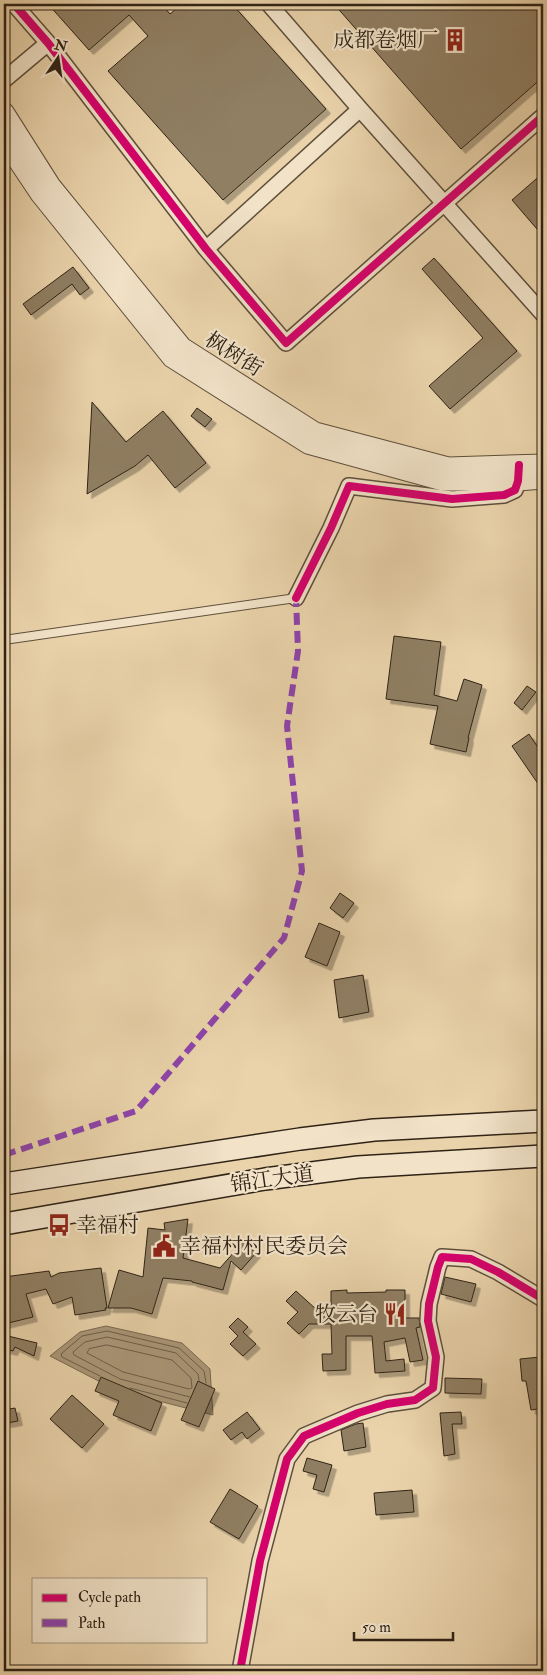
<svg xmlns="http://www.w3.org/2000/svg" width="547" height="1675" font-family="'IM FELL Double Pica','Noto Serif SC',serif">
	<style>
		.water { fill: #aa9778; stroke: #796951 }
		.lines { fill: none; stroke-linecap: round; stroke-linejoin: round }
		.shore { stroke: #6c5d47; stroke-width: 1 }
		.building { fill: #907f63; stroke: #2f2316; filter: url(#shadow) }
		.service-casing { stroke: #5e4f3b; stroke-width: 10 }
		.minor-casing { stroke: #5e4f3b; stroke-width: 18 }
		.tertiary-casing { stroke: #5e4f3b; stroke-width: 21 }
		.secondary-casing { stroke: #2f2316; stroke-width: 24 }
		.service { stroke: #f1e2c8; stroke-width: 8 }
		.minor { stroke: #f1e2c8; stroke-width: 15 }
		.tertiary { stroke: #f1e2c8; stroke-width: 19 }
		.secondary { stroke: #f1e2c8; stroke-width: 21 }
		.quiet { stroke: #8e44ad; stroke-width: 6; stroke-dasharray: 12 6; stroke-linecap: butt }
		.cycleway-casing { stroke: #f1e2c8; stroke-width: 11 }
		.cycleway { stroke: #d6006c; stroke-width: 8 }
		.labels { text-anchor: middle; stroke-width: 4.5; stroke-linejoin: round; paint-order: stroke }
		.poi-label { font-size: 21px; fill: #2f2316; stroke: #f1e2c8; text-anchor: end }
		.street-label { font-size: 21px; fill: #2f2316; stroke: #f1e2c8 }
	</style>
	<defs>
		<filter id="shadow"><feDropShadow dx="4.5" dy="4.5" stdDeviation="0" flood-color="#0004"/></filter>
	</defs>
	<rect width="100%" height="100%" fill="#ead3ab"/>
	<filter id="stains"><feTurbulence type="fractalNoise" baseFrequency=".004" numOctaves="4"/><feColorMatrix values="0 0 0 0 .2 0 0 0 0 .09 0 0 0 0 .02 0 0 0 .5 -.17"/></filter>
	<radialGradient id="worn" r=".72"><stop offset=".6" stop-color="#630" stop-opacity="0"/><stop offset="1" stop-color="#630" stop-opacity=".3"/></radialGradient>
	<path class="water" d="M106,1326l76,17 28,26 3,46 -97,-25 -66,-34 30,-24z"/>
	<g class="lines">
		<path class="shore" d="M107,1345l65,15 19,18 1,10 -3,1 -66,-17 -36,-19 2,-4z
			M100,1376l-38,-19 -1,-3 21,-18 25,-5 72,17 25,23 2,12
			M130,1388l57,15
			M190,1397l-70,-18 -46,-24 -1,-3 12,-10 22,-5 69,16 22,21 1,6"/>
	</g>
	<path class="building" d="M48,4h113l9,10 12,-10h50l94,105 -103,91 -115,-129 40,-35 -19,-21 -40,35z
		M334,4h209v73l-82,72z
		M543,173v63l-31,-36z
		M434,258l83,93 -67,58 -21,-23 54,-48 -61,-69z
		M73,267l16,21 -9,7 -8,-11 -41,31 -8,-11z
		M92,402l34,40 37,-31 43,52 -31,25 -27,-33 -13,11 -48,28z
		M197,408l15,11 -7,8 -14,-11z
		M394,636l47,6 -7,53 23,6 7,-22 18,6 -14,53h1l-3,14 -36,-8 8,-38 -52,-7z
		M527,686l9,6 -14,18 -8,-7z
		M529,734l14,21v36l-31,-45z
		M340,893l14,10 -11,15 -13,-10z
		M319,923l21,9 -13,34 -22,-9z
		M363,975l6,37 -30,6 -5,-38z
		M188,1219l-5,39 37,10 23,-26 13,11 -15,17 -10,-9 -8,29 -31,-8v-1l-29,-3 -11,36 -21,-6h-23l11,-38 24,7 5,-49 17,2 -1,-7z
		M101,1268l6,40h-2l1,2 -31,5 -3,-18 -19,7 -7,-15 -20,5 7,23 -29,7v-47l45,-6 2,6 8,-4z
		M445,1277l31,7 -5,18 -30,-8z
		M347,1290v3l39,-1v-2h19v28h14l1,9 -4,1 7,32 -13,2 -5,-24 -21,4 2,19 18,-2 1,12 -30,2 -3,-37h-26v34l-23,1 -1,-17h10l-1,-30h-22l-10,10 -12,-11 11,-11 -12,-11 10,-10 33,30v-14h2v-16z
		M238,1318l10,9 -5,5 13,12 -13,12 -13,-12 8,-8 -9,-9z
		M4,1335l33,8 -3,13 -19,-9 -2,4 -9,-2z
		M540,1357l3,30v21l-12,2 -5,-29h-4l-2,-22z
		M101,1377l61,26 -11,28 -38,-16 6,-14 -24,-10z
		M445,1378l37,1 -1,15 -36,-1z
		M198,1381l17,8 -16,38 -18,-7z
		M72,1395l32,29 -22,24 -32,-29z
		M15,1408l3,13 -11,2 -3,-13z
		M247,1412l13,17 -13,10 -5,-7 -11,8 -8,-10z
		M461,1412l1,12h-10l3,30 -11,2 -4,-43z
		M363,1423l3,24 -22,4 -3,-21 15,-6z
		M307,1458l25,7 -8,27 -11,-3 4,-14 -14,-4z
		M230,1489l28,17 -19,33 -29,-17z
		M412,1490l2,22 -38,3 -2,-22z"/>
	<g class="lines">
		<defs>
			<path id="service" d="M4,640l292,-42"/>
			<path id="minor" d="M14,4l34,39 158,206 80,94 257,-227
				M269,4l91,105 183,205
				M4,80l44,-37
				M206,249l154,-140
				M296,598l35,-70 18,-42 103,13 52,-4 11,-5 3,-9 1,-10
				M240,1671l20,-110 27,-102 17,-23 54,-23 29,-9 28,-4 18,-12 3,-31 -8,-36 1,-17 9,-37 4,-10 29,2 27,13 45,27"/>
			<path id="tertiary" d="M4,112l47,74 131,161 133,85 133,35 95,-3
				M4,140l36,54 132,164 136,86 135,37h75l25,-2"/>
			<path id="secondary" d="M4,1184l296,-45 74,-9 169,-9
				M4,1224l261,-45 93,-12 185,-11"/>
		</defs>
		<use href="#service" class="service-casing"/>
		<use href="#minor" class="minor-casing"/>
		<use href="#tertiary" class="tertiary-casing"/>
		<use href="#secondary" class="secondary-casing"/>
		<use href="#service" class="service"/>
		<use href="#minor" class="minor"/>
		<use href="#tertiary" class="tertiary"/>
		<use href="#secondary" class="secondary"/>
		<path class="quiet" d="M4,1155l132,-44 148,-173 18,-67 -15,-145 11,-75 -2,-53"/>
		<defs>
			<path id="cycleway" d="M14,4l34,39 158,206 80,94 257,-227
				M296,598l35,-70 18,-42 103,13 52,-4 11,-5 3,-9 1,-16
				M240,1671l20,-110 27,-102 17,-23 54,-23 29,-9 28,-4 18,-12 3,-31 -8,-36 1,-17 9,-37 4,-10 29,2 27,13 45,27"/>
		</defs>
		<use href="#cycleway" class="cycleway-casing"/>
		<use href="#cycleway" class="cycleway"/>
	</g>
	<defs>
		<symbol id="building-bare" viewBox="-9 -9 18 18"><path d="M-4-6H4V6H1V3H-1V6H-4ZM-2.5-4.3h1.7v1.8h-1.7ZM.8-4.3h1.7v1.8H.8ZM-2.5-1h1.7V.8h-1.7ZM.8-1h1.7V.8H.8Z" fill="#8f2418" stroke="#f1e2c8" stroke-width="2.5" paint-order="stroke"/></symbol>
		<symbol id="bus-bare" viewBox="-9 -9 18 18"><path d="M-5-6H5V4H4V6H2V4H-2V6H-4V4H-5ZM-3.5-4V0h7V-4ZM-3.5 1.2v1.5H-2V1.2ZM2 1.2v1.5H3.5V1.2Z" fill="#8f2418" stroke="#f1e2c8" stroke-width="2.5" paint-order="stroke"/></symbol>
		<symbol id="civic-bare" viewBox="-9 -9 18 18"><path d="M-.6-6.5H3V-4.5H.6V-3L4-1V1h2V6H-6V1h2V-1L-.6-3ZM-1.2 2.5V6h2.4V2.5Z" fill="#8f2418" stroke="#f1e2c8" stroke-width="2.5" paint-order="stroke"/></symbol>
		<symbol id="restaurant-bare" viewBox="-9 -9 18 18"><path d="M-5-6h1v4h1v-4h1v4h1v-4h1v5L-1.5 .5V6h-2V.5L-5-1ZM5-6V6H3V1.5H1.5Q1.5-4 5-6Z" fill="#8f2418" stroke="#f1e2c8" stroke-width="2.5" paint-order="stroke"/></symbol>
	</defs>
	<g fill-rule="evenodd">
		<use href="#building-bare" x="439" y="24" width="32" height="32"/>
		<use href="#bus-bare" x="43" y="1209" width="32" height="32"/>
		<use href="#civic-bare" x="148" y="1230" width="32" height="32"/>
		<use href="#restaurant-bare" x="379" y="1298" width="32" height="32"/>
	</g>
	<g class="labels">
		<g class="poi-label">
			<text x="438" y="47">成都卷烟厂</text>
			<text x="76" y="1232" text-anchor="start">幸福村</text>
			<text x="180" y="1253" text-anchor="start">幸福村村民委员会</text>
			<text x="378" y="1321">牧云台</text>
		</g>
		<g class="street-label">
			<text transform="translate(234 354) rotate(32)" y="7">枫树街</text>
			<text transform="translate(272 1179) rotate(-8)" y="7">锦江大道</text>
		</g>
	</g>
	<rect width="547" height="1675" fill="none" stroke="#ead3ab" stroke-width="20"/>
	<rect x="5" y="5" width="537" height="1665" fill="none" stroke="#2f2316" stroke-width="2.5"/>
	<rect x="10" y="10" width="527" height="1655" fill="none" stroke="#2f2316"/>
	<rect x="32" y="1578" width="175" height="65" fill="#f1e2c8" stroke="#a39681"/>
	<rect x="42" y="1594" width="25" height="8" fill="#d6006c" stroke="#a39681"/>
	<text x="78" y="1602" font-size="15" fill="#2f2316">Cycle path</text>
	<rect x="42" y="1619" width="25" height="8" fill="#8e44ad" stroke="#a39681"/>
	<text x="78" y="1628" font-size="15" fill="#2f2316">Path</text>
	<g transform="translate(58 58) rotate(13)" stroke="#f1e2c8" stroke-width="4" paint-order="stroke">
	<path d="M0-4L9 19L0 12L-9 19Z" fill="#2f2316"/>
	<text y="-8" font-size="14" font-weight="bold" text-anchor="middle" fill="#2f2316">N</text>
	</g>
	<path d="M354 1632v8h99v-8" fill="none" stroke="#2f2316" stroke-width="2.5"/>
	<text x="362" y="1632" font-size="15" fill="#2f2316" stroke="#f1e2c8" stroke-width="4" paint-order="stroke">50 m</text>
	<rect width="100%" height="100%" filter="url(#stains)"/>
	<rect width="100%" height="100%" fill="url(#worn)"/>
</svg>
